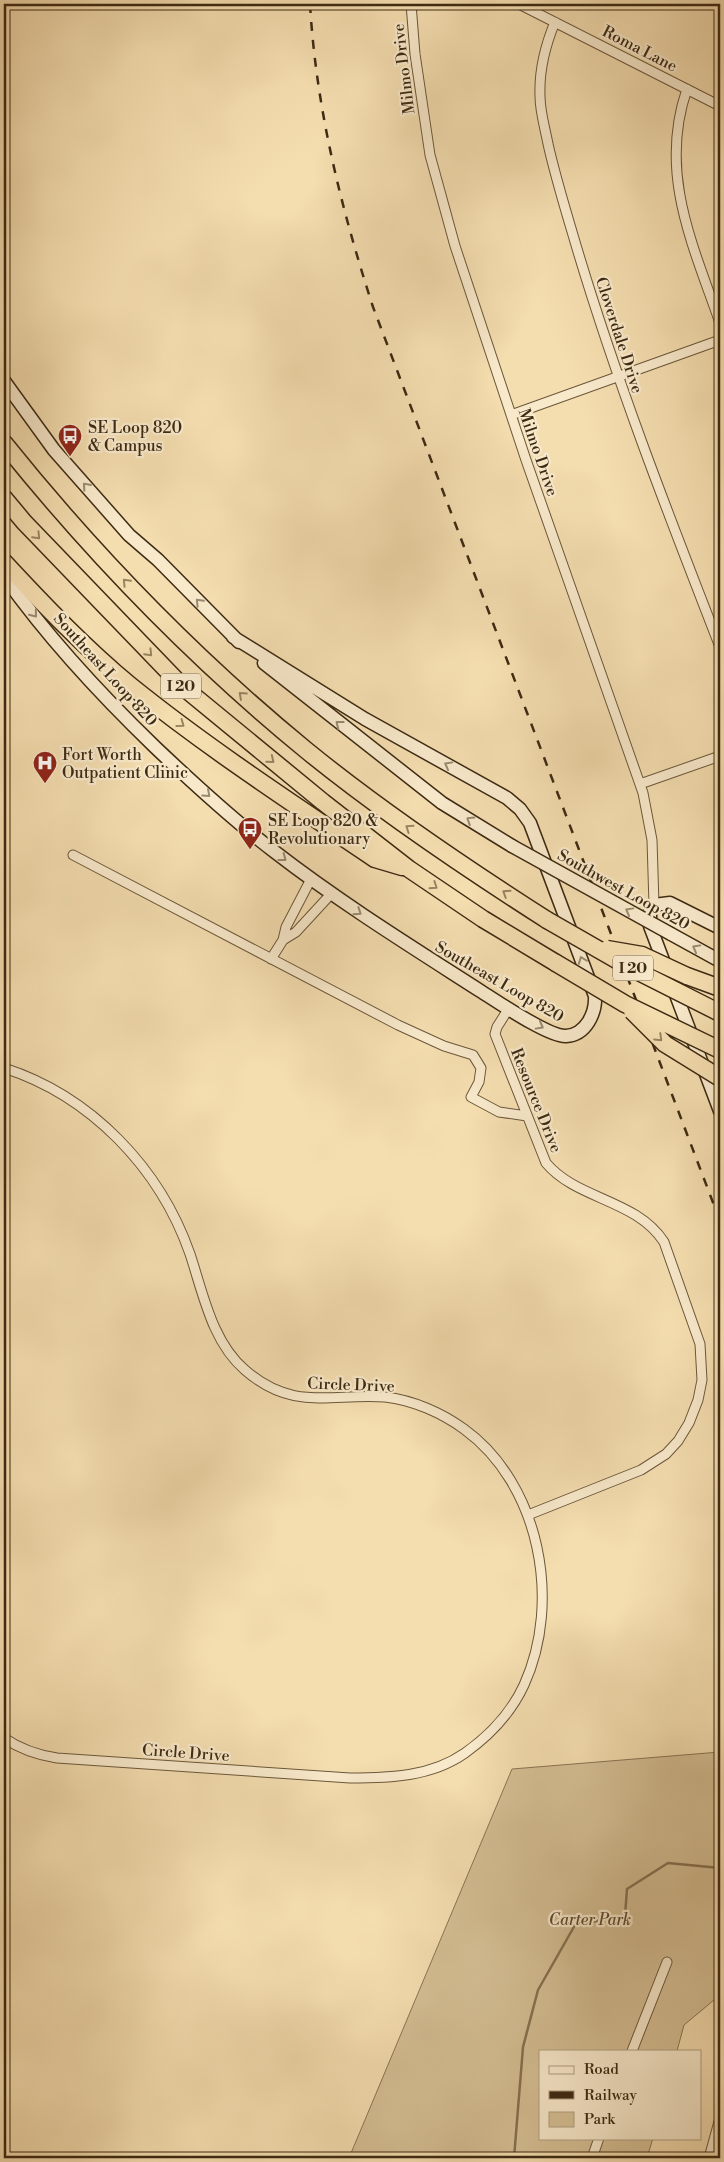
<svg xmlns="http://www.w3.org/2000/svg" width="724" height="2162" font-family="'Libre Bodoni',serif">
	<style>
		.green { fill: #d5bf94; stroke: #897454 }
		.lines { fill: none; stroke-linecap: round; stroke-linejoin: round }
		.stream { stroke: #867151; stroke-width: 2.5 }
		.street-casing { stroke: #6b573a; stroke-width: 11 }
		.secondary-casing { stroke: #3d2a13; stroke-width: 15 }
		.highway-casing { stroke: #3d2a13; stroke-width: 19 }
		.street { stroke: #f8e9cb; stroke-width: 9 }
		.secondary { stroke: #f8e9cb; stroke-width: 12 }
		.highway { stroke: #f4ddaf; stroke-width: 16 }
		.rail { stroke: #3d2a13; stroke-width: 2.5; stroke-dasharray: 9 9; stroke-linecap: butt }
		.secondary-bridge-casing { stroke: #3d2a13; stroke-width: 15; stroke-linecap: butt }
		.highway-bridge-casing { stroke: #3d2a13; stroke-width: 19; stroke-linecap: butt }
		.secondary-bridge { stroke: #f8e9cb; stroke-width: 12 }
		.highway-bridge { stroke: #f4ddaf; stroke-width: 16 }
		.oneway { stroke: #9a8a6f }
		.oneway2 { stroke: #988461 }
		.labels { text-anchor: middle; stroke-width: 4.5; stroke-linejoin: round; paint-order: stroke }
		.shield { fill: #f8e9cb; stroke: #75634a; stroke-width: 1 }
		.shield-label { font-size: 15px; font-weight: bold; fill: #3d2a13 }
		.street-label { font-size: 16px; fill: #3d2a13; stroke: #f8e9cb }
		.poi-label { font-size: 16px; fill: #3d2a13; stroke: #f8e9cb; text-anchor: start }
		.park-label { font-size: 16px; font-style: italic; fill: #5b482d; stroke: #f8e9cb }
	</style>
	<rect width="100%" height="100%" fill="#f4ddaf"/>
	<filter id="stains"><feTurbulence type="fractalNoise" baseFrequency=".004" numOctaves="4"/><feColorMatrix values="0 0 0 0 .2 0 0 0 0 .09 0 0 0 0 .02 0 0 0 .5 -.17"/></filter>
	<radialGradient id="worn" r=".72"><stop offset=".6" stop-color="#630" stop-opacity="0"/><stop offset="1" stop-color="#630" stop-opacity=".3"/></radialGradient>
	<path class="green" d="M720,1752v243l-36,30 -7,26h-137v87h113l-6,20h-298l163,-389z"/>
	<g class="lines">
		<path class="stream" d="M514,2158l9,-111 15,-57 37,-65 50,-9 2,-27 41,-26 52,5"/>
		<defs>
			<path id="street" d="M411,4l4,50 15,101 25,91 71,214 117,333 9,47 2,65
				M519,4l201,102
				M555,22c-10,24 -16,48 -15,74 0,16 5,32 8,48 7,31 16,61 25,91 41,140 94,276 147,412
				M687,89c-29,84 6,156 33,234
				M511,415l209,-75
				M640,784l80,-28
				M73,855l325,170 46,21 29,9 8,13 -2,14 -8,15 28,15 28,4
				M283,940l13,-8 35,-38
				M271,959l12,-19 3,-13 25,-48
				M509,1008l-12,19 -2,7 51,129c31,37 90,36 118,79l36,102 2,36 -4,20 -9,23 -11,18 -12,13 -25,16 -113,45
				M4,1068c87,28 156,100 186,186 13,39 22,88 55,116 48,42 86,23 140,27 28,3 57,16 79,32 76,55 98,173 60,256 -13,28 -35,51 -59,68 -34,24 -76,25 -115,25l-293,-20c-20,-3 -37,-9 -53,-20
				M632,2051l35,-89
				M592,2158l7,-20
				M709,2158l11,-40"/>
			<path id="secondary" d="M4,381l50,69 75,85 29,25 81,82
				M4,576c44,62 97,119 152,172 38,36 77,72 119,104 66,51 137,95 207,140 16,10 67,45 84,44 20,-1 30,-23 29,-40l-65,-173 -10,-14 -13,-11 -142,-79 -132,-82
				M264,663l178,140 70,43
				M720,928l-50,-25 -16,2 -4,6v15l70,185
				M671,934l49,27"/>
			<path id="highway" d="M4,443c90,112 191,216 302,307 76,62 158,117 241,170
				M4,498l20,24 159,165 140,115 86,67 74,50 73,44
				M4,562c40,43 81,86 127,124 77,62 161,117 244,173l27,8
				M687,976l33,12"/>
		</defs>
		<use href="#street" class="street-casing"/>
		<use href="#secondary" class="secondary-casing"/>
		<use href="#highway" class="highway-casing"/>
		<use href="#street" class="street"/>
		<use href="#secondary" class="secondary"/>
		<use href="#highway" class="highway"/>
		<path class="rail" d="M310,4c6,104 31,204 63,303l347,914"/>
		<defs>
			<path id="secondary-bridge" d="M512,846l159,88"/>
			<path id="highway-bridge" d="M547,920l82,47 91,46
				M607,949l35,6 45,21
				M556,963l69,41 95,46
				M632,1011l33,33 55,34"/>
		</defs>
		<use href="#secondary-bridge" class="secondary-bridge-casing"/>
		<use href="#highway-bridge" class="highway-bridge-casing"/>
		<use href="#secondary-bridge" class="secondary-bridge"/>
		<use href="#highway-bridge" class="highway-bridge"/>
	</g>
	<defs><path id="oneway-chevron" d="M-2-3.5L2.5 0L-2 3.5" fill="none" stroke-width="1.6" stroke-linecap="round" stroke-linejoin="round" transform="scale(1.25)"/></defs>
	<g class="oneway">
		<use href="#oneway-chevron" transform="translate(86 486) rotate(-131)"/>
		<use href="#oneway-chevron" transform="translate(199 602) rotate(-134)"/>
		<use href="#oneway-chevron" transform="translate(34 614) rotate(51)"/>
		<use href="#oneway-chevron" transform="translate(339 724) rotate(-142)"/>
		<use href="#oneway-chevron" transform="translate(448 765) rotate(-151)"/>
		<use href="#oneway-chevron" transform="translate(207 794) rotate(42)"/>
		<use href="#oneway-chevron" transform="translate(470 820) rotate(-148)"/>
		<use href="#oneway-chevron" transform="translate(283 858) rotate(37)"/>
		<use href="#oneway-chevron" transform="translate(629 911) rotate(-151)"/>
		<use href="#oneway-chevron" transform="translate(358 912) rotate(34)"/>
		<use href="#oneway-chevron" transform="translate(696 948) rotate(-151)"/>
		<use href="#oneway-chevron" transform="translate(582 960) rotate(-111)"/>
		<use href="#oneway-chevron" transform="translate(540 1026) rotate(29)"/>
	</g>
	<g class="oneway2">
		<use href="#oneway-chevron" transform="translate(37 536) rotate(46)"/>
		<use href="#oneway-chevron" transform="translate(126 582) rotate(-134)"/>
		<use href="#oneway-chevron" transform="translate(149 653) rotate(46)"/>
		<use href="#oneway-chevron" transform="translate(242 695) rotate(-138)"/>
		<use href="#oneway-chevron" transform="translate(181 724) rotate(36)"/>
		<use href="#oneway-chevron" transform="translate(271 760) rotate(39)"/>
		<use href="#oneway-chevron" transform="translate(409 828) rotate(-145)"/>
		<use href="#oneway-chevron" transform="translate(434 886) rotate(34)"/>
		<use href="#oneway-chevron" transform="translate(506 893) rotate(-147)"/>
		<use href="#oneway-chevron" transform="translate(659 1038) rotate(44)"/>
	</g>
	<defs>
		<symbol id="bus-pin" viewBox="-11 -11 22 30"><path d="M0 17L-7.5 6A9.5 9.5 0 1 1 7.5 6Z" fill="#8f2418" stroke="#f8e9cb"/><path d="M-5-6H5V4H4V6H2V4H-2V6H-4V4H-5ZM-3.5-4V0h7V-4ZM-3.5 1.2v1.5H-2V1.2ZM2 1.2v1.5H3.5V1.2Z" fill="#fff"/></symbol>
		<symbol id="hospital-pin" viewBox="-11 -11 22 30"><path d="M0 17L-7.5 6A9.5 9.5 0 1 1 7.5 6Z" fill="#8f2418" stroke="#f8e9cb"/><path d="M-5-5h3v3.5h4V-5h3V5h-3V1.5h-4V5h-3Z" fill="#fff"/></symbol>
	</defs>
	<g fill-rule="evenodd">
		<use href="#bus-pin" x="56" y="422" width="28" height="38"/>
		<use href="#hospital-pin" x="31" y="749" width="28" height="38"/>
		<use href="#bus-pin" x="236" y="815" width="28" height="38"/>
	</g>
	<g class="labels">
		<g class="shield">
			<rect x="161" y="673.5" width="40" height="25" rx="4"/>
			<rect x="613" y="955.5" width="40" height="25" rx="4"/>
		</g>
		<g class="shield-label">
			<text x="181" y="691">I 20</text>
			<text x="633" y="973">I 20</text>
		</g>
		<g class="street-label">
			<text transform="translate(640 48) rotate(27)" y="6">Roma Lane</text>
			<text transform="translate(403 69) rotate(-97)" y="6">Milmo Drive</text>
			<text transform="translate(620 335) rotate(72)" y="6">Cloverdale Drive</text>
			<text transform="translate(539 452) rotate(71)" y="6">Milmo Drive</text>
			<text transform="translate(106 669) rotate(48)" y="6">Southeast Loop 820</text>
			<text transform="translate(624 889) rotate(29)" y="6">Southwest Loop 820</text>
			<text transform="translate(500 981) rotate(30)" y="6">Southeast Loop 820</text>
			<text transform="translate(537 1100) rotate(68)" y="6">Resource Drive</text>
			<text transform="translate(351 1384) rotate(2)" y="6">Circle Drive</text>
			<text transform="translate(186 1752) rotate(4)" y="6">Circle Drive</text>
		</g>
		<g class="poi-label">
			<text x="88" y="433">SE Loop 820<tspan x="88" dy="18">&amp; Campus</tspan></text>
			<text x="62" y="760">Fort Worth<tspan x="62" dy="18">Outpatient Clinic</tspan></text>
			<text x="268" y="826">SE Loop 820 &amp;<tspan x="268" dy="18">Revolutionary</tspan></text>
		</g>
		<g class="park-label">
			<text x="590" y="1925">Carter Park</text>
		</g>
	</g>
	<rect width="724" height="2162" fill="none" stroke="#f4ddaf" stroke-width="20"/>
	<rect x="5" y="5" width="714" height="2152" fill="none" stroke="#3d2a13" stroke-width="2.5"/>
	<rect x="10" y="10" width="704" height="2142" fill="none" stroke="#3d2a13"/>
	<rect x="539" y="2050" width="162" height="90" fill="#f8e9cb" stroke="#ad9d81"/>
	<rect x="549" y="2066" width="25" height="8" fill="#f8e9cb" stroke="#ad9d81"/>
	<text x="584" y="2074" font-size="15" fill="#3d2a13">Road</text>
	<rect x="549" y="2091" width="25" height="8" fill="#3d2a13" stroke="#ad9d81"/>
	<text x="584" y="2100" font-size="15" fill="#3d2a13">Railway</text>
	<rect x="549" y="2112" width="25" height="15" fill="#d5bf94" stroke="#ad9d81"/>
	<text x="584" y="2124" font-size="15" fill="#3d2a13">Park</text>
	<rect width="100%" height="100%" filter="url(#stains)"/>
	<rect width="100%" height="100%" fill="url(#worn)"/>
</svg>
